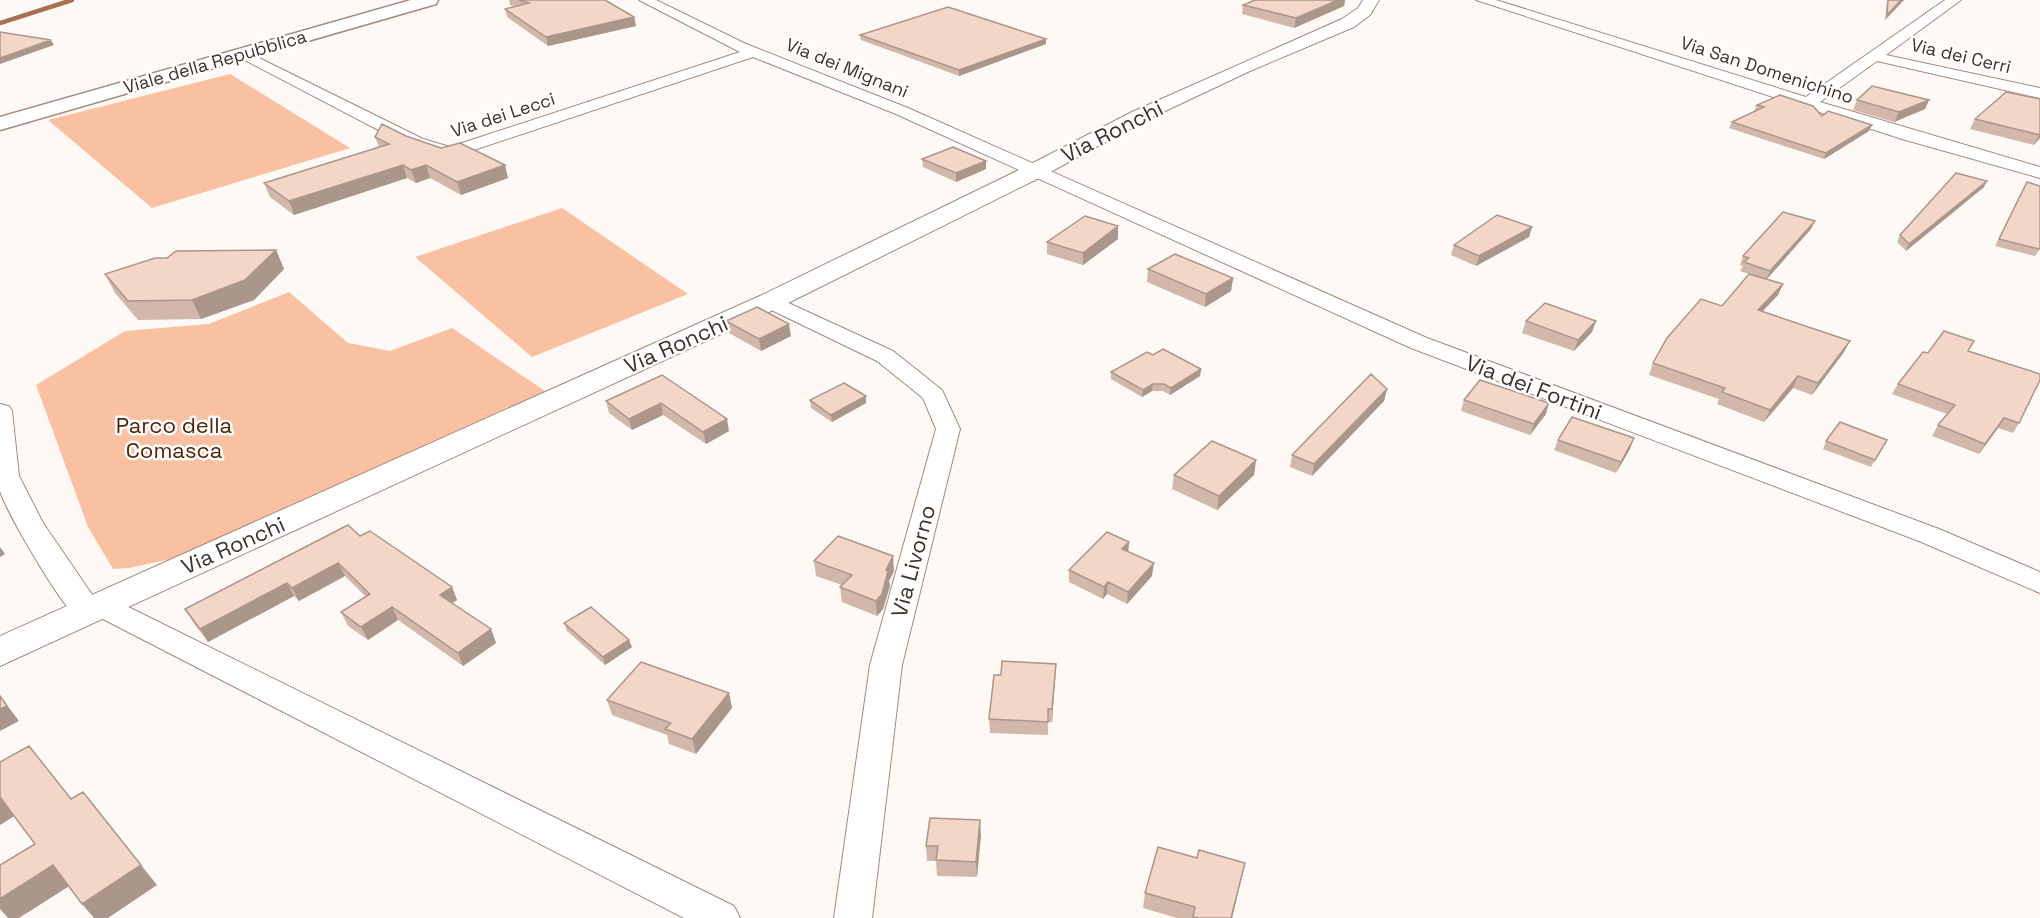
<svg xmlns="http://www.w3.org/2000/svg" width="2040" height="918" font-family="'Space Grotesk',sans-serif">
	<style>
		.green { fill: #f9c0a2 }
		.lines { fill: none; stroke-linecap: round; stroke-linejoin: round }
		.stream { stroke: #a77153; stroke-width: 4.5 }
		.minor-casing { stroke: #a58a7c; stroke-width: 2 }
		.tertiary-casing { stroke: #a58a7c; stroke-width: 2 }
		.secondary-casing { stroke: #a58a7c; stroke-width: 3 }
		.minor { fill: #fff; fill-rule: evenodd }
		.tertiary { fill: #fff; fill-rule: evenodd }
		.secondary { fill: #fff; fill-rule: evenodd }
		.wall { fill: #d1b8ab }
		.shaded-wall { fill: #aa968b }
		.building { fill: #f3d6c7; stroke: #aa968b; stroke-width: 1.5 }
		.labels { text-anchor: middle; stroke-width: 5; stroke-linejoin: round; paint-order: stroke }
		.far-street-label { font-size: 18px; fill: #3c312b; stroke: #fff }
		.street-label { font-size: 22px; fill: #3c312b; stroke: #fff }
		.park-label { font-size: 22px; fill: #522303; stroke: #fff }
	</style>
	<rect width="100%" height="100%" fill="#fff9f6"/>
	<path class="green" d="M230,74l120,74 -198,60 -104,-88z
		M562,208l126,86 -156,63 -117,-100z
		M289,292l59,51 42,8 62,-23 93,63 -369,167 -47,10 -16,1 -25,-42 -52,-142 89,-54 84,-7z"/>
	<g class="lines">
		<path class="stream" d="M0,23l72,-23"/>
		<defs>
			<path id="minor" d="M639,0h17l90,44 162,64 519,230 512,191 101,43v21l-121,-52 -508,-193 -515,-234 -143,-57 -303,101 -39,-11 -176,-92 7,-4 5,1 176,87 27,8 290,-95z
				M1476,0h20l310,97 139,-97h16l-75,55 154,33v10l-163,-37 -57,41 220,65v11l-138,-39z
				M771,295l122,56 49,39 18,39 -58,236 -30,253h-38l36,-253 66,-236 -13,-31 -46,-37 -114,-55 -3,-5 3,-5z
				M0,404l9,2 3,5 7,65 24,47 50,73 7,-1 10,3 624,308 6,12h-56l-585,-301c-7,3 -15,5 -22,0 -17,-13 -70,-104 -77,-126 0,-16 0,-67 0,-87z"/>
			<path id="tertiary" d="M1363,0h16l-9,15 -16,12 -104,44 -104,49 -103,56 -263,131 -780,359v-30l762,-341 265,-129 105,-54 210,-93 16,-11z"/>
			<path id="secondary" d="M411,0h27l-2,4 -436,126v-13z"/>
		</defs>
		<use href="#minor" class="minor-casing"/>
		<use href="#tertiary" class="tertiary-casing"/>
		<use href="#secondary" class="secondary-casing"/>
		<use href="#minor" class="minor"/>
		<use href="#tertiary" class="tertiary"/>
		<use href="#secondary" class="secondary"/>
	</g>
	<path class="wall" d="M509,0h96l29,17 2,9 -88,20 -41,-29 -2,-8 9,-3 -4,-1z
		M1255,0h90l-1,6 -50,22 -52,-14 1,-9z
		M1887,0h17l-19,20z
		M860,35l186,9 -87,32 -98,-36z
		M2040,99v39l-6,7 -64,-16 5,-10z
		M1857,100h72l-4,9 -31,13 -41,-12z
		M1757,105l65,11 47,15 -45,28 -95,-31 3,-6 24,-11h-2z
		M406,136l35,12 64,17 3,13 -47,17 -31,-17 -14,5 -9,-5 -113,37 -24,-18 -6,-14 115,-36 -4,-10z
		M922,159l64,10 -30,13 -33,-15z
		M2027,182l13,4v63l-5,7 -40,-10z
		M1984,187l-78,64 -9,-9 3,-7z
		M1118,226v13l-35,26 -36,-11v-12z
		M1532,227l-3,10 -53,29 -25,-11 3,-10z
		M1811,229l-44,50 16,5 -5,11 -15,16 81,41 -32,43 -19,-7 -29,34 -47,-18 2,-5 -70,-24 4,-12 69,-57 27,-32 -9,-3 3,-5 -3,-1 3,-9z
		M276,250l8,19 -30,31 -53,19 -63,1 -23,-27 -10,-19 62,-16z
		M1148,269l85,9 -2,13 -26,16 -58,-25z
		M726,321l65,15 -30,15 -32,-18z
		M1526,321h70l-4,11 -18,19 -52,-18z
		M1968,351l51,72 -6,10 -15,-5 -19,26 -47,-18 6,-11 9,-11 -55,-20 6,-10 30,-31z
		M1153,355l48,14 -1,7 -30,19 -7,-4h-11l-10,6 -31,-18v-7z
		M662,375l67,56 -23,13 -43,-29 -31,15 -23,-17 -3,-12z
		M1387,389l-3,12 -72,75 -22,-9 2,-12z
		M810,400l56,3 -34,19 -21,-14z
		M1464,400l82,14 -16,21 -69,-24z
		M1558,440l72,9 -14,24 -62,-23z
		M1887,440l-16,27 -48,-18 3,-8z
		M1256,460l-2,15 -37,35 -45,-21 2,-14z
		M360,536l92,51 5,13 -5,3 39,26 5,14 -33,23 -65,-46 -30,20 -20,-14 -7,-14 25,-15 -21,-21 -46,25 -5,-5 -86,46 -15,-20 -8,-13z
		M1129,542l-1,10 24,24 -25,28 -20,-10 -4,5 -34,-17v-12z
		M814,561l80,10 -5,10 1,5 -7,23 -6,7 -35,-14 -2,-15 2,-2 -26,-9z
		M564,623l68,24 -27,18 -38,-34z
		M1056,664l-4,58h-4v13l-58,-2 -1,-14 12,-44z
		M729,693l3,15 -36,46 -27,-10 -2,-9 -55,-20 -5,-15z
		M981,835l-4,42 -40,-1 -1,-15h-9l-1,-15z
		M1197,858l48,5 -13,55h-55l-34,-10 2,-15z"/>
	<path class="shaded-wall" d="M1338,0h7l-1,6 -50,22 2,-10z
		M1901,0h3l-19,20 2,-5z
		M634,17l2,9 -88,20 -2,-9z
		M1046,39v5l-87,32v-6z
		M51,40l3,5 -54,19v-6z
		M1929,100l-4,9 -31,13 5,-10z
		M1872,125l-3,6 -45,28 2,-6z
		M2040,134v4l-6,7z
		M986,161v8l-30,13v-9z
		M403,165l4,13 -113,37 -5,-14z
		M426,165l4,13 -14,5 -5,-13z
		M505,165l3,13 -47,17 -4,-13z
		M1987,181l-3,6 -78,64 3,-7z
		M1815,221l-4,8 -45,51 4,-9z
		M1118,226v13l-35,26v-12z
		M1532,227l-3,10 -53,29 3,-10z
		M276,250l8,19 -30,31 -53,19 -9,-19z
		M1233,278l-2,13 -26,16 1,-13z
		M1783,284l-5,11 -25,26 5,-11z
		M1596,321l-4,11 -18,19 4,-11z
		M789,324l2,12 -30,15 -2,-12z
		M1850,341l-6,11 -32,43 6,-12z
		M1201,369l-1,7 -30,19 1,-7z
		M1798,376l-5,12 -29,34 6,-12z
		M1153,384l-1,7 -10,6 1,-7z
		M1387,389l-3,12 -72,75 2,-12z
		M866,396v7l-34,19 -1,-7z
		M661,403l2,12 -31,15 -3,-11z
		M1549,403l-3,11 -16,21 4,-11z
		M2004,418l-6,10 -19,26 6,-10z
		M727,419l2,12 -23,13 -3,-12z
		M1634,438l-4,11 -14,24 5,-11z
		M1256,460l-2,15 -37,35 2,-14z
		M1129,542l-1,12 -6,-5z
		M0,547l5,7 -5,3z
		M893,556l1,15 -5,10 1,5 -7,23 -6,7 -1,-15 10,-31z
		M338,563l7,13 -46,25 -7,-13z
		M1154,563l-2,13 -25,28 1,-12z
		M1108,582l-1,12 -4,5 1,-12z
		M287,583l7,13 -86,46 -8,-13z
		M452,587l5,13 -12,8 -5,-13z
		M392,607l6,13 -30,20 -7,-13z
		M491,629l5,14 -33,23 -5,-13z
		M629,640l3,7 -27,18 -2,-8z
		M1056,664l-1,14 -3,44v-13z
		M729,693l3,15 -36,46 -4,-15z
		M0,696l19,25 -19,10z
		M0,797l16,18 -16,10z
		M980,820l1,15 -4,42 -1,-15z
		M1245,863l-13,55h-1z
		M53,865l18,20 -52,33h-11l-8,-9v-10z
		M141,865l16,20 -49,33h-14l-12,-14z"/>
	<path class="building" d="M519,0h86l29,17 -88,20 -41,-28 24,-6z
		M1255,0h83l-42,18 -53,-13z
		M1888,0h13l-14,15z
		M948,7l98,32 -87,31 -99,-35z
		M0,32l51,8 -51,18z
		M1872,86l57,14 -30,12 -42,-12z
		M2006,92l34,7v36l-65,-16z
		M1780,95l33,11 9,10 6,-5 44,14 -46,28 -94,-31 32,-15 -7,-2z
		M382,124l24,12 35,12 19,-5 45,22 -48,17 -31,-17 -15,5 -8,-5 -114,36 -25,-18 125,-39 -14,-7z
		M953,147l33,14 -30,12 -34,-14z
		M1956,173l31,8 -78,63 -9,-9z
		M2027,182l13,4v62l-1,1 -40,-10z
		M1783,212l32,9 -45,50 -26,-9 5,-4 -6,-2z
		M1497,215l35,12 -53,29 -25,-11z
		M1085,216l33,10 -35,27 -36,-11z
		M276,250l-31,30 -53,20 -64,1 -23,-27 50,-16h12l9,-7z
		M1175,254l58,24 -27,16 -58,-25z
		M1749,274l34,10 -25,26 92,31 -32,42 -20,-7 -28,34 -48,-18 3,-4 -72,-25 14,-25 34,-39 21,7z
		M1545,303l51,18 -18,19 -52,-19z
		M757,307l32,17 -30,15 -33,-18z
		M1944,331l30,10 -6,10 72,23v6l-21,43 -15,-5 -19,26 -47,-19 17,-20 -57,-21 25,-32 5,1z
		M1163,349l38,20 -30,19 -7,-4h-11l-10,6 -32,-18 36,-20 6,3z
		M1371,374l16,15 -73,75 -22,-9z
		M662,375l65,44 -24,13 -42,-29 -32,16 -23,-18z
		M1480,380l69,23 -15,21 -70,-24z
		M844,383l22,13 -35,19 -21,-15z
		M1572,417l62,21 -13,24 -63,-22z
		M1840,422l47,18 -12,20 -49,-19z
		M1212,441l44,19 -37,36 -45,-21z
		M348,525l12,11 10,-5 82,56 -12,8 51,34 -33,24 -66,-46 -31,20 -20,-15 29,-18 -32,-31 -46,25 -5,-5 -87,46 -15,-20z
		M1107,532l22,10 -7,7 32,14 -26,29 -20,-10 -4,5 -35,-17z
		M838,536l55,20 -7,14 2,1 -6,23 -6,7 -36,-14 12,-12 -38,-14z
		M591,607l38,33 -26,17 -39,-34z
		M1002,661l54,3 -4,45h-4v13l-59,-3 5,-44h7z
		M641,662l88,31 -37,46 -27,-10 6,-6 -64,-23z
		M0,696l7,10 -7,3z
		M29,746l42,53 12,-7 58,73 -59,39 -29,-39 -53,34v-34l35,-21 -35,-47v-35z
		M930,818l50,2 -4,42 -40,-2 2,-14h-12z
		M1158,847l39,11 2,-8 46,13 -14,55h-33l-5,-1 2,-10 -50,-14z"/>
	<g class="labels">
		<g class="far-street-label">
			<text transform="translate(1961 56) rotate(13)" y="6">Via dei Cerri</text>
			<text transform="translate(215 62) rotate(-16)" y="6">Viale della Repubblica</text>
			<text transform="translate(847 68) rotate(22)" y="6">Via dei Mignani</text>
			<text transform="translate(1767 70) rotate(18)" y="6">Via San Domenichino</text>
			<text transform="translate(503 115) rotate(-18)" y="6">Via dei Lecci</text>
		</g>
		<g class="street-label">
			<text transform="translate(1112 131) rotate(-27)" y="8">Via Ronchi</text>
			<text transform="translate(676 344) rotate(-24)" y="8">Via Ronchi</text>
			<text transform="translate(1534 387) rotate(21)" y="8">Via dei Fortini</text>
			<text transform="translate(233 545) rotate(-24)" y="8">Via Ronchi</text>
			<text transform="translate(913 561) rotate(-75)" y="8">Via Livorno</text>
		</g>
		<g class="park-label">
			<text x="174" y="433">Parco della<tspan x="174" dy="25">Comasca</tspan></text>
		</g>
	</g>
</svg>
